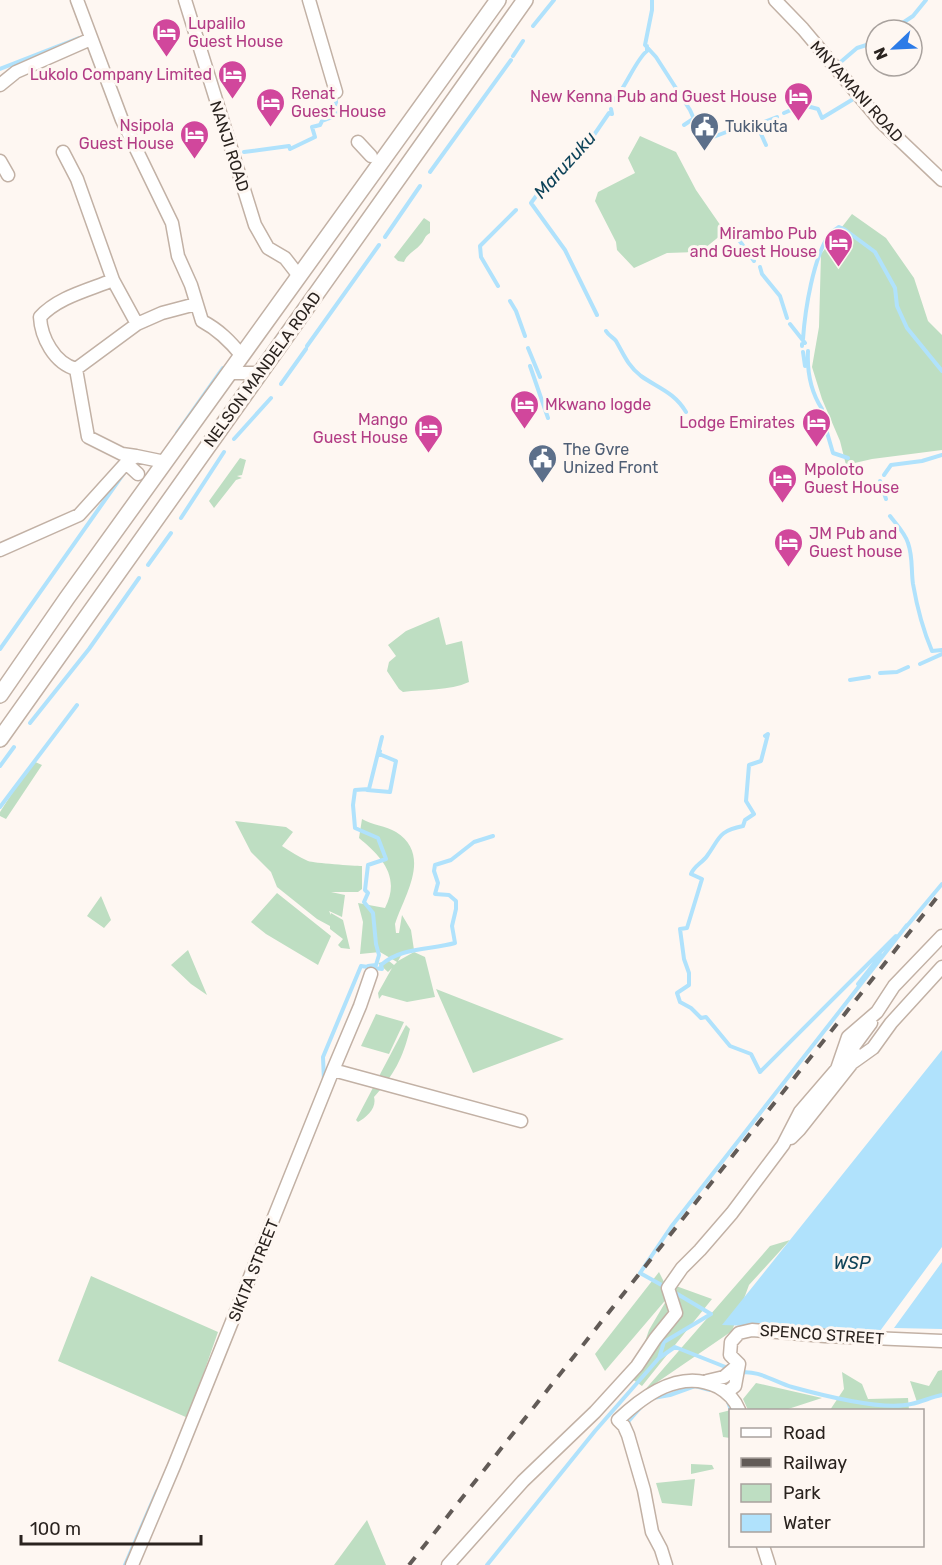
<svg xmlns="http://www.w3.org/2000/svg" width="942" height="1565" font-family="Rubik,sans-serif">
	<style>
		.green { fill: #bedec2 }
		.water { fill: #b0e2fc }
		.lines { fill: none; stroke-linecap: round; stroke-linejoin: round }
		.stream { stroke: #b0e2fc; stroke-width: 4 }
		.minor-casing { stroke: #c2b1a5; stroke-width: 15 }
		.major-casing { stroke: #c2b1a5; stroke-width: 18 }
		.minor { stroke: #fff; stroke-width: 12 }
		.major { stroke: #fff; stroke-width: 15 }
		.rail { stroke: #625b57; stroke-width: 4; stroke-dasharray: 10 10; stroke-linecap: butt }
		.labels { text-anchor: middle; stroke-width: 6; stroke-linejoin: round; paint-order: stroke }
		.hotel-label { font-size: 16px; fill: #b23c85; stroke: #fef7f2; text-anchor: end }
		.street-label { font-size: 16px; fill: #2a231f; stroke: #fef7f2 }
		.service-label { font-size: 16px; fill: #4e5e75; stroke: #fef7f2; text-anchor: start }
		.water-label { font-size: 18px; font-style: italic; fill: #0e4359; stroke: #fef7f2 }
	</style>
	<rect width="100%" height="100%" fill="#fef7f2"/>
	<path class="green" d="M640,136l36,16 20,38 27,39 -2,6 -16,13 -8,4 -30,1 -33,15 -17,-18 -1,-8 -21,-41 3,-9 37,-19 -7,-15z
		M852,214l34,24 28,40 14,43 14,14v115l-70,9 -26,6 -6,-24 -18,-42 -10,-32 7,-40 2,-73z
		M424,218l6,4v11c-6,3 -5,7 -9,11 -6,7 -14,10 -17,18l-6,-1 -4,-4z
		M240,458l6,2 -4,15 -5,1 5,2 -6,2 -22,28 -5,-7z
		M439,617l7,28 16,-4 7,41c-20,9 -44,7 -66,10l-4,-3 -12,-18 2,-9 7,-6 -8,-11 18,-14z
		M33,761l9,4 -36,54 -6,-3v-4z
		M362,819c10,6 24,7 34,13 36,23 9,62 -1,92l1,9h3l3,-18 9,15 3,20 -12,4 -4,7 16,-9 11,5 10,40 -28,5 -25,-7 -3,4 -1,-6 14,-25 -4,4 -10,-9 11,-2 5,4 3,-3 -17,-10 -20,2 3,-32 -5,-19 27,5c16,-31 -3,-51 -26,-70z
		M235,821l51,6 7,5 -11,14c8,5 17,11 26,15 6,2 46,5 54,5v23l-4,3h-27l14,3 -3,22 -13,-6 2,4v-2l12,7 7,29 -9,-1 -3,-3 5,-6 -13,-10v-3l-13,-7 -40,-32 -6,-15 -20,-20z
		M277,893l54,43 -13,29 -52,-31 -15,-12z
		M101,896l10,24 -7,8 -17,-12z
		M188,950l19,45 -16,-11 -20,-19z
		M436,989l128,50 -91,34z
		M376,1014l28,8 -15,32 -28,-8z
		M406,1025l4,4c-7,29 -16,46 -36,68 3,11 -7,20 -16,25l-2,-2z
		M790,1240l-41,45 -17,46 -89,61 127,-146z
		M659,1272l11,22 6,-8 36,13 -70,87 -10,-7 17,-49 20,-34 -64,75 -10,-17z
		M91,1276l127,56 -30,86 -130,-57z
		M942,1370v24l-25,8 -7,-21 19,5 9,-15z
		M842,1372l20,12 6,15 40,-1 1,12h-79l14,-21z
		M756,1383l66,15 -37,12h-37l-5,-11z
		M735,1409l-5,1v28l-7,-1 -4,-24z
		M691,1464l21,1 2,4 -23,5z
		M695,1479l-3,27 -30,-3 -6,-20z
		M367,1520l19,45h-52z"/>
	<path class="water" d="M942,1050v197l-62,84 -158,-6z
		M942,1262v67l-48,-1z"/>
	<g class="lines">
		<path class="stream" d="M652,0v10l-7,35 11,12 34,53 4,9 8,6 6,14 29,-11 20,-3 20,-8
			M533,26l21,-26
			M892,30l21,-14 13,-16
			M513,56l10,-15
			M836,66l21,-18 19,-6
			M0,69l79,-31
			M614,100c11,-11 22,-41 33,-49v-5
			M784,113l19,-8 15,4 4,9 33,-20 1,2
			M684,125l9,-6
			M757,125l9,20
			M244,152l45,-6 1,3 25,-12 -3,-10 8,-2 2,-4 16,-6 -3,-20
			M430,172l81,-112
			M832,232l7,-5 5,2 31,23 20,36 2,18 10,22 35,43
			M385,237l35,-51
			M739,240l15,21
			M760,267l2,7 18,22 7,22
			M498,286l-17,-29 -1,-11 36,-36
			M510,301l6,10 9,25
			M597,315l-32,-65 -34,-47 14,-19 40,-36 24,-35 3,1 -1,-5
			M790,324l15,19
			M606,331c3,5 7,6 10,10 8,14 12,25 25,35 17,12 33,16 45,36
			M803,339c2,-29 10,-81 27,-106
			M307,346l72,-101
			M802,346v-2
			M528,348l12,29
			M808,351c-1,20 3,41 14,58l-1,3 12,41 15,5
			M803,352l2,14
			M530,366l18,52
			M281,384l25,-35
			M177,433l46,-65
			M234,439l37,-41
			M884,475l7,-10 31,-4 20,-6
			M880,481l6,18
			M890,516c6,8 15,17 18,27 5,14 3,27 5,41 4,23 10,46 19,67l10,-1
			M181,518l43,-66
			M148,565l23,-32
			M0,649l124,-176
			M920,664l22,-10
			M880,673l17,-1 11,-5
			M850,680l19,-3
			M30,723l59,-74 50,-71
			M765,736l3,-2 -7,27 -12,4 -3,36 8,13 -9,6 -2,6c-25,5 -23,12 -36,30 -5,7 -13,10 -16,18l11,5 -15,49 -7,1 4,30 5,14v12l-12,8 3,9 11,6 10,10 5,-1 24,29 21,8 9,18 136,-136
			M0,766l14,-19
			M367,790l23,2 6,-31 -17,-7 1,-3
			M0,807l77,-102
			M906,927l36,-43
			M368,966l8,-1 3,-10 -3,-11 -3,-31 -9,-11 4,-9 -3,-3 3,-25 18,-6 -8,-21 -23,-10 -2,-23 2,-15 14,-1 13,-52
			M858,984l23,-29
			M324,1082l-1,-25 38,-91 21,3 -1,-4c20,-18 49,-15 74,-22l-3,-17 4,-17v-8l-7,-6 -14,-1 3,-11 -4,-12 1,-6 16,-5 23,-18 19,-6
			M667,1288l-27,-15 31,-46 236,-302
			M659,1358l16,-11 53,21
			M739,1373c18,-4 36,9 53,14 29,8 91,24 119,17 11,-2 20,-7 31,-9
			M653,1398l17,-3 25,-9 15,4
			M728,1402l3,8
			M626,1424l15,-17
			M125,1565l32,-74
			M487,1565l108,-134 64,-73 5,-16 47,-28 -37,-22"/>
		<defs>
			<path id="minor" d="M77,0l45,120 50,103 6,33 13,29 11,36c17,9 28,20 40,35
				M185,0l70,225 13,23 17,10 14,18
				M309,0l27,92
				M775,0l28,29 78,93 61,58
				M0,85l16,-13 75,-33
				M358,142l13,14
				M63,152l14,27 36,101c-24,10 -55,17 -73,37 1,20 14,46 36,52l61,-45 25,-11 34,-9
				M0,161l8,14
				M113,280l24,44
				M76,369l12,68 34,17 14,2
				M229,373h30
				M126,463l12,11
				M0,550l79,-35 47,-52 10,-7 29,6
				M852,1063l21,-15 18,-25 51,-56
				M333,1070l188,51
				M791,1138l8,-8 53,-67 2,-17 17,-23
				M739,1364l-9,-9 1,-13 8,-9 13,-3 73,6 117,5
				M707,1381l17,-4 15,-13
				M727,1392l8,-6 4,-22
				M763,1546l6,19
				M132,1565l42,-99 159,-396 27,-64 11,-32
				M448,1565l75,-84 72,-69 42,-46 18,-27 21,-26 -8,-25 14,-20 18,-18 32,-37 51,-68 17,-33 37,-43 11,-32 29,-25 17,-26 48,-50
				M666,1565l-5,-16 -9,-17 -8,-42 -16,-55 -4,-9 -6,-6c26,-25 63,-52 100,-33 9,5 17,13 21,23"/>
			<path id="major" d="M0,695l67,-97 431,-598
				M0,739l525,-739"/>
		</defs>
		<use href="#minor" class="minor-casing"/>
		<use href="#major" class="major-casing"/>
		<use href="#minor" class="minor"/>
		<use href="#major" class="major"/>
		<path class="rail" d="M409,1565l533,-674"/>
	</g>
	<defs>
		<symbol id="hotel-pin" viewBox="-11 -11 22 30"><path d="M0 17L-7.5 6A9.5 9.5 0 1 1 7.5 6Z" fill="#d1479c" stroke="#fef7f2"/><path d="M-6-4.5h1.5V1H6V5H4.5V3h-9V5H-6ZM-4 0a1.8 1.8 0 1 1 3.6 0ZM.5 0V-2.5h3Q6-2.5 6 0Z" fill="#fff"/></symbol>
		<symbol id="civic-pin" viewBox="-11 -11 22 30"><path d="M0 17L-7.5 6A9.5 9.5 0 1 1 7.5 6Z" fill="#5c6f8a" stroke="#fef7f2"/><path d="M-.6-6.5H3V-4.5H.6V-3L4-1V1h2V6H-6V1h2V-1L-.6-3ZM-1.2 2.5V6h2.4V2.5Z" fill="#fff"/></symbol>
	</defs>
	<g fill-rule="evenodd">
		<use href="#hotel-pin" x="150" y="16" width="33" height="45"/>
		<use href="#hotel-pin" x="216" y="58" width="33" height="45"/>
		<use href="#hotel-pin" x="782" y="80" width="33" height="45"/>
		<use href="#hotel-pin" x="254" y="86" width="33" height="45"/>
		<use href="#civic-pin" x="688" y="110" width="33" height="45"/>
		<use href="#hotel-pin" x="178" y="118" width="33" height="45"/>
		<use href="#hotel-pin" x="822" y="226" width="33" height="45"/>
		<use href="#hotel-pin" x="508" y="388" width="33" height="45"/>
		<use href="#hotel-pin" x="800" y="406" width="33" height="45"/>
		<use href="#hotel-pin" x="412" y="412" width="33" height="45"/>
		<use href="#civic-pin" x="526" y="442" width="33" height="45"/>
		<use href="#hotel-pin" x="766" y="462" width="33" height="45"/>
		<use href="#hotel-pin" x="772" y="526" width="33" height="45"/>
	</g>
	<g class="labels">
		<g class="hotel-label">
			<text x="188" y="29" text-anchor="start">Lupalilo<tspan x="188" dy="18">Guest House</tspan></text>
			<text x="212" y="80">Lukolo Company Limited</text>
			<text x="291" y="99" text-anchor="start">Renat<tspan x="291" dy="18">Guest House</tspan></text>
			<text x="777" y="102">New Kenna Pub and Guest House</text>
			<text x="174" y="131">Nsipola<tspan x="174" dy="18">Guest House</tspan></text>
			<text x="817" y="239">Mirambo Pub<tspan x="817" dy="18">and Guest House</tspan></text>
			<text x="545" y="410" text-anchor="start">Mkwano logde</text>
			<text x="408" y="425">Mango<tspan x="408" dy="18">Guest House</tspan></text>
			<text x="795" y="428">Lodge Emirates</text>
			<text x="804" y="475" text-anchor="start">Mpoloto<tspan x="804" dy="18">Guest House</tspan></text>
			<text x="809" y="539" text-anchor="start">JM Pub and<tspan x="809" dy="18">Guest house</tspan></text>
		</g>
		<g class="street-label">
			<text transform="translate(857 91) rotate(48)" y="6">MNYAMANI ROAD</text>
			<text transform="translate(230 146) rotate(72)" y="6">NANJI ROAD</text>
			<text transform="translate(262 369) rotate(-54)" y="6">NELSON MANDELA ROAD</text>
			<text transform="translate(253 1270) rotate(-68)" y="6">SIKITA STREET</text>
			<text transform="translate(822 1334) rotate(4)" y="6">SPENCO STREET</text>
		</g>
		<g class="service-label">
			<text x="725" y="132">Tukikuta</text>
			<text x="563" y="455">The Gvre<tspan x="563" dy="18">Unized Front</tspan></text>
		</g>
		<g class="water-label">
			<text transform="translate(565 165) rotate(-48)" y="6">Maruzuku</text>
			<text x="852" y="1269">WSP</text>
		</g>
	</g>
	<rect x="729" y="1409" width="195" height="138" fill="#fef7f2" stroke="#a9a29e" stroke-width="1.5"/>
	<rect x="741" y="1428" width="30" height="9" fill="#ffffff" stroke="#a9a29e" stroke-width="1.5"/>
	<text x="783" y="1439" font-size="18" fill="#2a231f">Road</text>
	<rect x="741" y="1458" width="30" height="9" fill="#625b57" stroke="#a9a29e" stroke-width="1.5"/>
	<text x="783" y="1469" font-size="18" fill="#2a231f">Railway</text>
	<rect x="741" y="1484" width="30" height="18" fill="#bedec2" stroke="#a9a29e" stroke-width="1.5"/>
	<text x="783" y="1499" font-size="18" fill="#2a231f">Park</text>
	<rect x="741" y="1514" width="30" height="18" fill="#b0e2fc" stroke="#a9a29e" stroke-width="1.5"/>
	<text x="783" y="1529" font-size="18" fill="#2a231f">Water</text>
	<g transform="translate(894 48) rotate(247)"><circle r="28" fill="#fef7f2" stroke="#a9a29e" stroke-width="1.5"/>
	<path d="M0-4.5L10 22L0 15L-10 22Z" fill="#2c7be7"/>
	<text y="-9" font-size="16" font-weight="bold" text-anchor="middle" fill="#2a231f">N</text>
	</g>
	<path d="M21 1535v9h180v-9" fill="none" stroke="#2a231f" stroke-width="3"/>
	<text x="30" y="1535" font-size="18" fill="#2a231f" stroke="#fef7f2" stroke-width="4.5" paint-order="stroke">100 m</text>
</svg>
